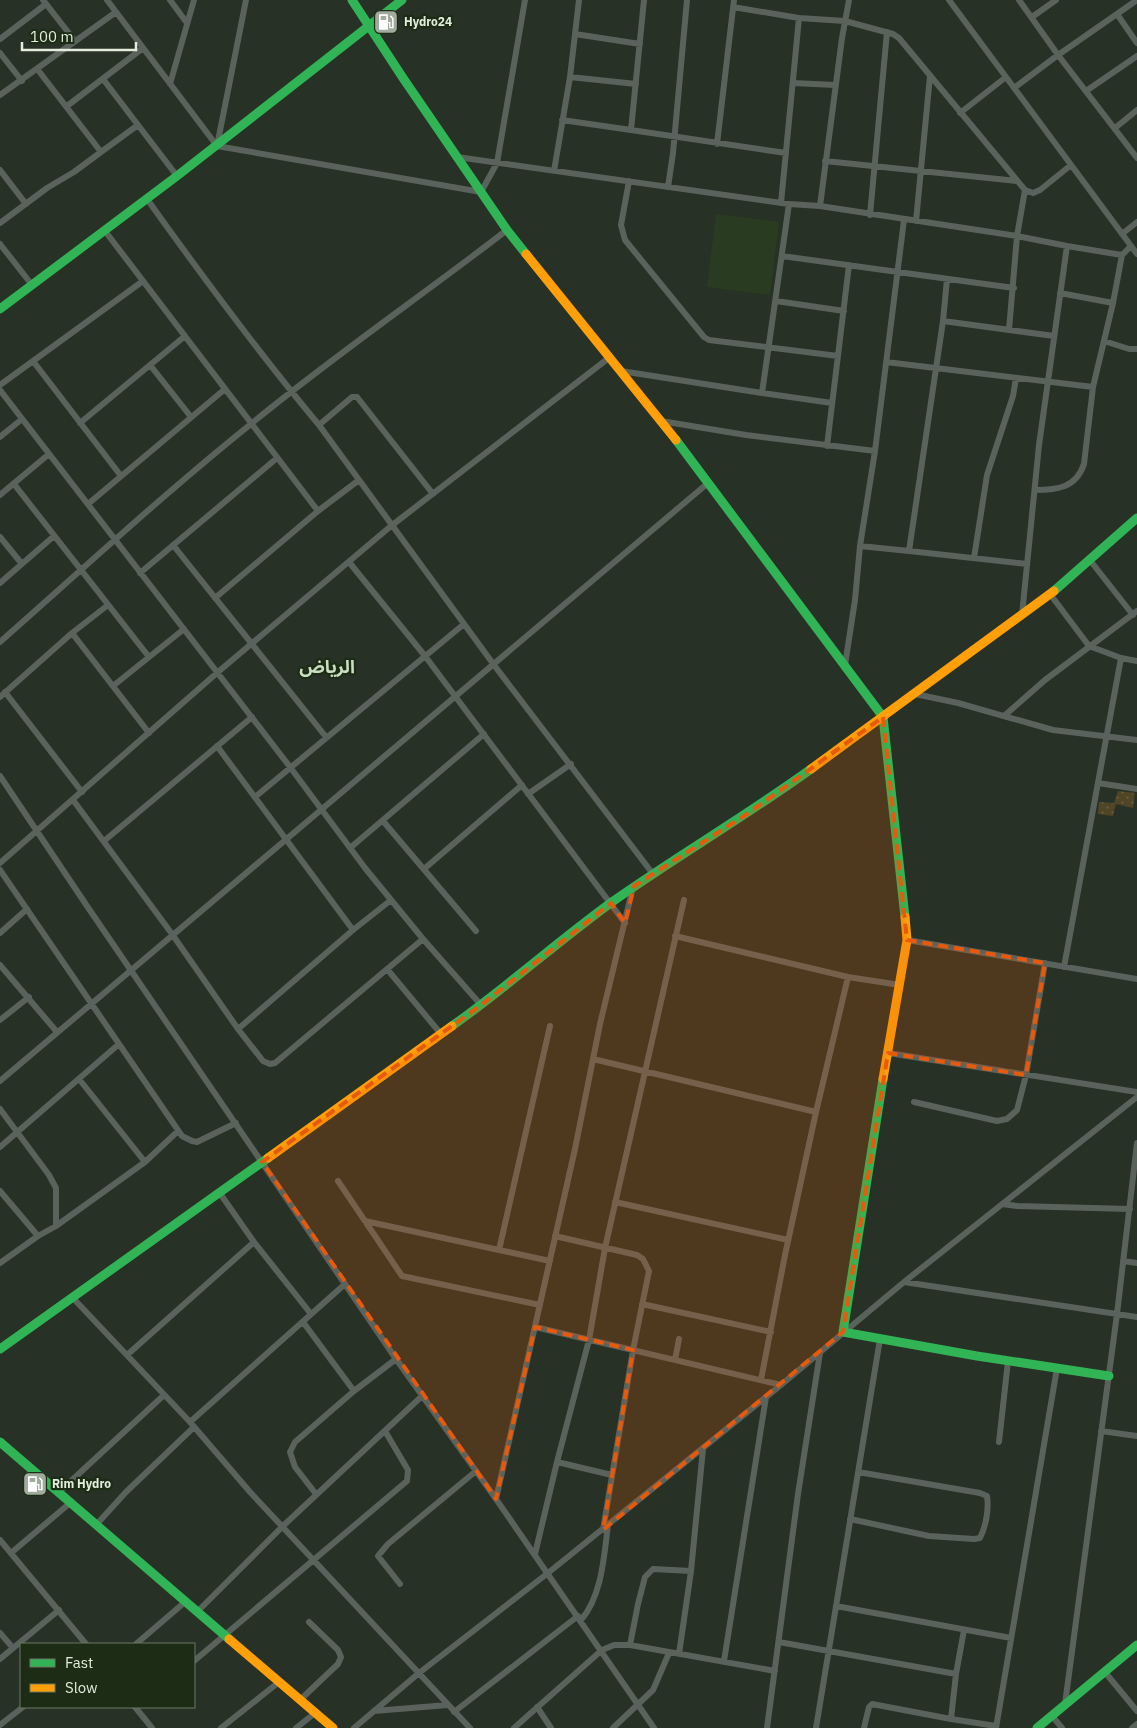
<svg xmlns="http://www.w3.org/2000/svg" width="1137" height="1728" font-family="'IBM Plex Sans','Noto Sans Arabic',sans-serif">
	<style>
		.built { fill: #293b20 }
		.park { fill: url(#park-dots) }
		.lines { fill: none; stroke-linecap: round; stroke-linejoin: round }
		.street { stroke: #5a625c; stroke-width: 6 }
		.fast { stroke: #30b455; stroke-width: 9 }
		.slow { stroke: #ff9f0a; stroke-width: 9 }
		.marked { fill: #e8590c; fill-opacity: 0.2; stroke: #e8590c; stroke-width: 4; stroke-dasharray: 10 6; stroke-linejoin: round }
		.labels { text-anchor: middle; stroke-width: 4.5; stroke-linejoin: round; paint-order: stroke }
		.poi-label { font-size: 12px; font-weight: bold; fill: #e2eddd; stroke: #1c2c15; text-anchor: start }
		.district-label { font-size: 18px; font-weight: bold; fill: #cadfc1; stroke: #1c2c15 }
	</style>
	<defs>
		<pattern id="park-dots" width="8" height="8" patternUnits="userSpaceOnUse" patternTransform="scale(1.25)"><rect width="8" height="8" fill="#504524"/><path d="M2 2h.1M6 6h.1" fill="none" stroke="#696043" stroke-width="1.8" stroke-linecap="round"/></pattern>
	</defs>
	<rect width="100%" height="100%" fill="#283125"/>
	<path class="built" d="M716,214l63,8 -9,73 -63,-8z"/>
	<path class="park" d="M1118,791l17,2 -2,15 -17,-4 -3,12 -15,-2 1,-12 15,1z"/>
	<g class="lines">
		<path class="street" d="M43,0l32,41
			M107,0l110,146 264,46 16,-29 28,-163
			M170,0l17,23
			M949,0l188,254
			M1019,0l39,55 79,103
			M733,7l66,11 46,3 48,13 6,4 126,152 8,3 7,-3 31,-25
			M1117,14l20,29
			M1032,17l24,-17
			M575,34l65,10
			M0,39l46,-35
			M0,53l22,28
			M570,77l66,7
			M793,83l42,2
			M170,84l24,-84
			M1014,88l44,-33 79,-55
			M1086,91l51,-35
			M0,95l116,-83
			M67,106l76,-58
			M960,113l46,-36
			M562,120l69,10 13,-130
			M138,125l39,51
			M1115,128l22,-18
			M631,130l155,23
			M717,144l17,-144
			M217,146l29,-146
			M101,152l37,-27 -35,-46
			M457,157l332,47 31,2 197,30 50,10 55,9 9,-9
			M825,161l192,20
			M0,170l26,34
			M554,171l16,-94 9,-77
			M629,181l-8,44 4,15 79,97 5,3 129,16
			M668,187l5,-34 14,-153
			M147,199c55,77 111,153 172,226l175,240 159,209
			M781,203l18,-185
			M789,204l-27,189 70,10
			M820,206l22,-168 7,-38
			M870,215l17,-183
			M916,221l14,-145
			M0,223l47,-35 27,-16 27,-20 -63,-82
			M105,231l213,280
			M1122,234l15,-12
			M0,244l32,41
			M782,256l232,32
			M1060,293l53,10
			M776,301l68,10
			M943,321l111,15
			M1009,330l8,-94 8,-46
			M1104,341l25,8h8
			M33,361l88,115
			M886,362l207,25
			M150,365l41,52
			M621,371l141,22
			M0,385l143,-104
			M0,390l290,377 75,101 58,71 58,66
			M661,421l85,14 129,16
			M80,423l105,-87
			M319,425l33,-28h5l76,97
			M0,437l22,-18
			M827,446l22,-181
			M14,484l135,173
			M1035,490c22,0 41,-2 49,-26l9,-77 20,-84 9,-48
			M0,495l49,-41
			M88,504l137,-115
			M0,537l22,27
			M173,545l153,192
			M860,546l49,5 34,-230 4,-42
			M909,551l118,13
			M974,558l13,-83 26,-79 3,-18
			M1089,559l44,56
			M349,562l76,94 200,267
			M140,573l137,-115
			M0,583l54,-47
			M1050,594l39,52 32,12 16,3
			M215,598l103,-87 41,-31
			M1022,615l17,-170 28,-199
			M72,633l77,100
			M0,642c85,-75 168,-152 257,-223 81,-66 167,-125 250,-189
			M845,665l10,-65 5,-54 15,-95 29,-231
			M113,686l71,-57
			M5,692l77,100
			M915,694l43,9 95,27 84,10
			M0,697l72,-64 36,-28
			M1004,716l41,-36 92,-69
			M217,746l136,184
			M0,776l87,130 309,453 100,140 158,229
			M1098,783l39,6
			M528,794l43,-30
			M255,797l209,-173
			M73,800l99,134 66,95 25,32 7,3 5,-1 148,-124
			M383,821l93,110
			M104,841l148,-124
			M350,848l134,-114
			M0,863l218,-191 173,-146 219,-169
			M424,869l98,-84
			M0,870l182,266 10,5 5,1 39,-19
			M0,933l27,-24
			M675,936l173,41 52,8
			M907,940l230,39
			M0,965l57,67
			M1064,967l57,-309
			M387,969l54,65
			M0,1020l29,-23
			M238,1029l115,-99 38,-30
			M888,1053l249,39
			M593,1059l223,53
			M79,1079l66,83
			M0,1081c235,-200 473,-398 708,-598
			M914,1102l83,19 10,-2 10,-9 9,-35 19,-112
			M0,1109l49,66 7,13v38
			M0,1147l119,-103
			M338,1181l64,95 138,29
			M0,1191l38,45 18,-10 89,-64 33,-31
			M219,1192l35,50 57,72
			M615,1202l173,38
			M1002,1204l15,2 113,3
			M365,1221l185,40
			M555,1236l82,19 6,4 6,12 -16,79 -30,180
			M499,1250l51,-224
			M1123,1261l14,2
			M0,1263l38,-27
			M904,1282l233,35
			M72,1297l118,125 60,70 220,236
			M642,1304l129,28
			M303,1322l51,69
			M535,1327l246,58
			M127,1355l127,-113
			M675,1360l4,-21
			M761,1380l24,-125 31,-143 32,-135
			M190,1422l155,-138
			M1101,1431l36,5
			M999,1442l9,-81
			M557,1462l55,13
			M58,1493l106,-98
			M316,1494l-21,-27 -5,-15 5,-10 59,-51 42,-32
			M496,1499l79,-350 25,-125 33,-137
			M850,1519l79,17 45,3 6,-1c6,-12 9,-29 7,-42l-7,-3 -122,-21
			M96,1525l30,-33 68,-65
			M0,1540l86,104
			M11,1553l59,-50
			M535,1554l22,-92 32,-122 16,-92 79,-348
			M400,1584l-22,-28 10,-12 88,-73
			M836,1606l175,32
			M197,1612l86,-86 139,-130
			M581,1620c21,-24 23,-64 27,-95
			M0,1633l13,15
			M779,1642l177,32
			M136,1644l49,-42
			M630,1645l8,-41 7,-27 8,-8 38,2
			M679,1654l12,-83 12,-122
			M0,1659l59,-49
			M194,1661l213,-180 1,-11 -23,-39
			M724,1661l42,-264
			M1104,1671l33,40
			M300,1700l38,-36 3,-7 -3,-7 -29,-28
			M1065,1704l52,-390 20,-171
			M135,1707l17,21
			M537,1707l14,21
			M374,1711l74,-6
			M454,1712l124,-96
			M1052,1716l10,12
			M951,1719l5,-45 8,-44
			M0,1725l23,-18
			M221,1728l58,-46
			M296,1728l19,-15
			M354,1728l65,-55 129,-100 233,-188 123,-103 233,-185
			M514,1728l88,-78 12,-5h16l145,26
			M613,1728l40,-38 16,-37
			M767,1728l31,-234 22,-141
			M816,1728l64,-389
			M864,1728l5,-21 3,-3 79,15 45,7
			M996,1728l61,-360
			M1132,1728l5,-4"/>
		<path class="fast" d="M352,0l51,78 104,152 19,24
			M0,309l177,-133 225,-176
			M676,440l207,277 22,200
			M1054,591l83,-73
			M452,1026c55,-39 105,-84 160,-124 65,-46 134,-86 199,-133
			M883,1079l-40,253 134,24 132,20
			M0,1349l268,-191
			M0,1442l229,197
			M1037,1728l100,-83"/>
		<path class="slow" d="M526,254l150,186
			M811,769l243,-178
			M883,1079l24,-139 -2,-23
			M268,1158l184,-132
			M229,1639l104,89"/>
	</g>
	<path class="marked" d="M883,717l24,223 138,23 -19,112 -138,-22 -45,279 -240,198 30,-180 -98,-23 -39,172 -234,-337 219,-157 130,-102 14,20 9,-37 113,-72z"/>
	<defs>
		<symbol id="fuel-square" viewBox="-11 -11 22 22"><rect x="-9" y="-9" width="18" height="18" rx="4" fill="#a1ab9d" stroke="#1c2c15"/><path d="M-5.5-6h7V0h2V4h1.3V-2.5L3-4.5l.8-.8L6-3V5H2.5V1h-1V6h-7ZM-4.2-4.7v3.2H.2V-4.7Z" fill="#fff"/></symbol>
	</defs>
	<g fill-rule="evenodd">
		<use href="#fuel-square" x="372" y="8" width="28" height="28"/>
		<use href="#fuel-square" x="21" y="1470" width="28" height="28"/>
	</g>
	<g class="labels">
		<g class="poi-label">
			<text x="404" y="26">Hydro24</text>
			<text x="52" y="1488">Rim Hydro</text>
		</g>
		<g class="district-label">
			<text x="327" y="673">الرياض</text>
		</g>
	</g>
	<rect x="20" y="1643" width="175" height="65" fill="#1c2c15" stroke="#6b7965"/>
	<rect x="30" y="1659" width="25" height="8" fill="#30b455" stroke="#6b7965"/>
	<text x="65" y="1668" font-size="15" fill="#e2eddd">Fast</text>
	<rect x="30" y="1684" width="25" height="8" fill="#ff9f0a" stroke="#6b7965"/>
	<text x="65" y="1693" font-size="15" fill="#e2eddd">Slow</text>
	<path d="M22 42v8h114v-8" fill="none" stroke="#e2eddd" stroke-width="2.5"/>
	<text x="30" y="42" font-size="15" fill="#e2eddd" stroke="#1c2c15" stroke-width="4" paint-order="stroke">100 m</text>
</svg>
